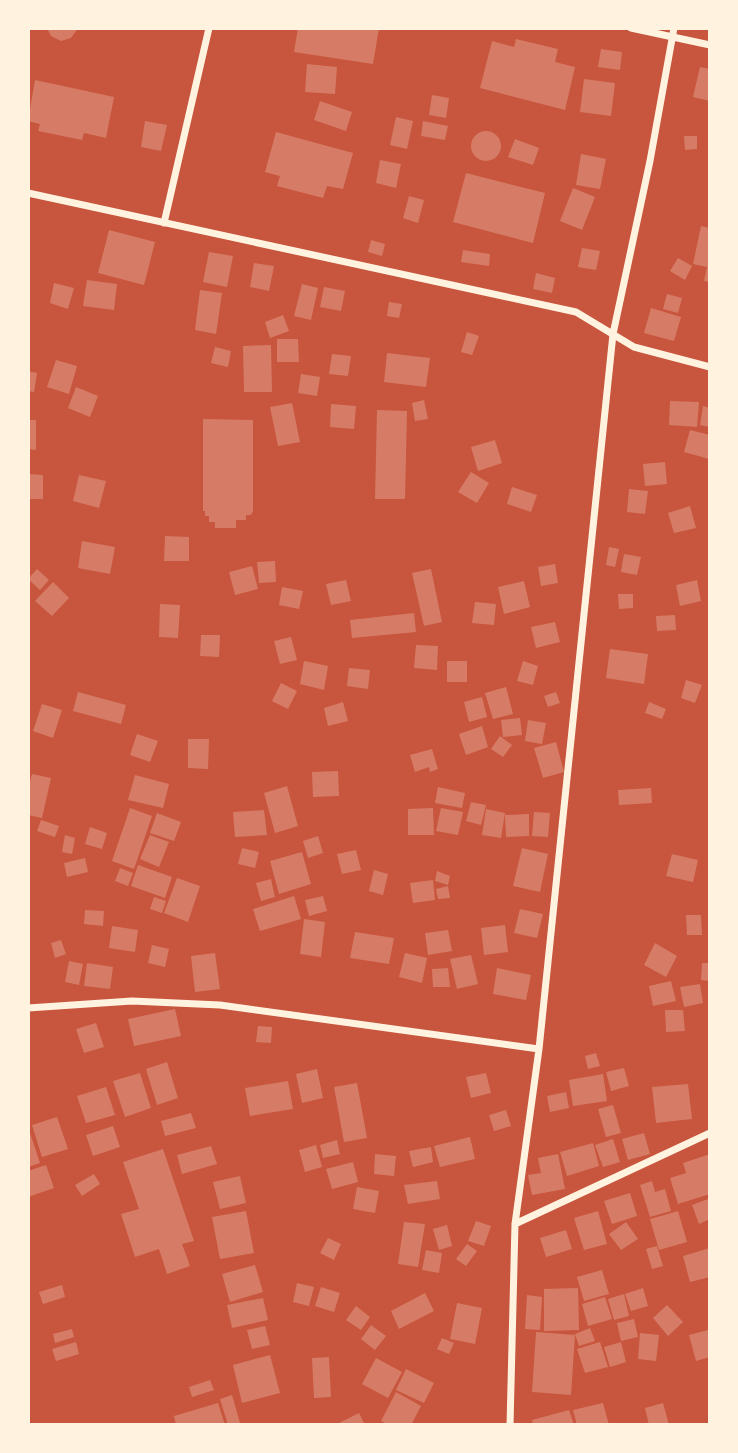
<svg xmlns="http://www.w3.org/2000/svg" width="738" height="1453" font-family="Arial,sans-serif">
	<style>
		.building { fill: #d67c66 }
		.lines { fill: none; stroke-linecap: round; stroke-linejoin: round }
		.minor { stroke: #fff3e0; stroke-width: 7 }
	</style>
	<rect width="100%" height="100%" fill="#c8553d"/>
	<path class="building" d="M47,28h31l-7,10 -10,3 -10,-5z
		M298,28h81l-6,36 -79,-12z
		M516,39l42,10 -3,13 20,5 -10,43 -85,-22 12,-47 22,6z
		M601,49l21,3 -2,18 -22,-3z
		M307,64l30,3 -2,27 -30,-2z
		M700,67l10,2v32l-17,-4z
		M584,79l31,4 -4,33 -31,-4z
		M35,80l79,17 -8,41 -22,-5 -2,7 -44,-9 2,-7 -12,-3z
		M432,95l17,3 -3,20 -17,-3z
		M320,101l32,11 -6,19 -32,-11z
		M396,117l17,4 -6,28 -17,-4z
		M145,121l22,4 -6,26 -20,-4z
		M423,121l25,5 -3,14 -24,-4z
		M471 146a15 15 0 1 1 30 0a15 15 0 1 1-30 0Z
		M276,132l77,21 -10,36 -16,-3 -4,12 -46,-12 3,-10 -15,-4z
		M684,136h13v13l-12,1z
		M515,139l24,9 -6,17 -25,-8z
		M581,154l25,5 -6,30 -24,-4z
		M380,160l21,4 -5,24 -20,-5z
		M466,173l79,20 -12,50 -80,-21z
		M573,188l22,9 -13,33 -22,-9z
		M409,196l15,4 -6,23 -15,-5z
		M701,226l9,2v54l-6,-1 3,-14 -14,-3z
		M109,230l46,12 -11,43 -46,-12z
		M371,240l14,4 -3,12 -14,-4z
		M582,248l18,3 -4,19 -18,-3z
		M463,250l27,4 -1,12 -28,-4z
		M209,252l24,4 -6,31 -24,-5z
		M678,258l14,8 -7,14 -15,-9z
		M254,263l20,3 -5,25 -19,-4z
		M536,273l19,5 -3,15 -19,-4z
		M87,280l30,4 -3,26 -31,-4z
		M54,283l20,5 -6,21 -18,-6z
		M302,284l16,4 -7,32 -17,-4z
		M324,287l21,4 -4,20 -21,-4z
		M200,290l22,3 -6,41 -21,-4z
		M667,294l15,4 -4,15 -15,-4z
		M389,302l13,2 -3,14 -12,-2z
		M651,308l30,9 -7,24 -30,-8z
		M283,315l6,16 -19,7 -5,-16z
		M467,332l12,4 -7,19 -11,-3z
		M277,339h21l1,23h-22z
		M271,345l1,47h-28l-1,-46z
		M215,347l16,4 -3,16 -17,-4z
		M387,353l43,5 -4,29 -42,-5z
		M332,354l19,2 -3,20 -19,-2z
		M56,360l21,6 -8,28 -22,-7z
		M28,371l9,2 -3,19 -6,-1z
		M301,374l19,3 -3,19 -19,-3z
		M76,387l22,9 -8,21 -22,-9z
		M424,400l4,19 -13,2 -3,-18z
		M670,401l29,1 -2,25 -28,-2z
		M292,403l8,39 -22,4 -8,-39z
		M331,404l25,2 -2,23 -24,-2z
		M703,406l7,2v19l-10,-2z
		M377,410l30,1 -2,88h-30z
		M203,419l50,1v91l-2,4h-5v5h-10v8h-21v-6h-6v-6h-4v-5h-2z
		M28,420h8v30l-8,-1z
		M690,430l20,5 -1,24 -25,-7z
		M495,440l7,23 -24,8 -7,-24z
		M665,462l2,22 -22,2 -2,-22z
		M471,472l18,11 -12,20 -19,-11z
		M28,474l15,1v24h-15z
		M79,475l27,6 -7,27 -26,-7z
		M512,487l25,8 -6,17 -24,-8z
		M629,489l19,2 -3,23 -18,-2z
		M690,506l6,22 -22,5 -6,-20z
		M165,536l24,1v24h-25z
		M82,541l33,6 -5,27 -32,-6z
		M609,547l10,2 -4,18 -9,-2z
		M624,554l17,3 -4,18 -16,-3z
		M275,561l1,21 -17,1 -2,-21z
		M555,564l3,19 -17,3 -3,-19z
		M252,566l6,23 -23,6 -6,-23z
		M37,569l12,11 -9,10 -12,-11z
		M431,569l11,53 -18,4 -12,-53z
		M346,580l5,21 -20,4 -5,-21z
		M697,580l4,21 -21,5 -4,-21z
		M524,581l6,26 -26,7 -6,-27z
		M53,582l16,16 -17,18 -17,-15z
		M282,587l21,4 -4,18 -20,-4z
		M618,594h15v14l-14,1z
		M475,602l21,2 -2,21 -22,-2z
		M160,604l20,1 -2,33 -19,-1z
		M414,613l2,19 -64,6 -2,-18z
		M675,615l1,15 -19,1 -1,-15z
		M555,622l5,20 -24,6 -5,-21z
		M201,635h19l-1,22 -19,-1z
		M291,637l6,23 -17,4 -6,-23z
		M416,645l22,1 -1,24 -23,-2z
		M610,649l38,5 -4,30 -38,-6z
		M304,661l24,5 -4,24 -24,-6z
		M447,661h20v21h-20z
		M523,661l15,5 -5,19 -16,-4z
		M349,668l21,2 -2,19 -21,-3z
		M686,680l16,5 -7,18 -14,-5z
		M281,683l16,8 -9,18 -16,-8z
		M506,687l7,27 -20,5 -8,-26z
		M78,692l48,13 -5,19 -48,-13z
		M556,692l4,11 -12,4 -4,-11z
		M482,697l5,20 -18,5 -5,-20z
		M343,702l5,19 -20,5 -4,-18z
		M649,702l17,7 -4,10 -17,-6z
		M42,704l20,6 -9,28 -20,-7z
		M520,718l2,17 -19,2 -2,-17z
		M528,720l18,3 -4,21 -17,-3z
		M482,726l6,21 -22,8 -7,-21z
		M137,734l21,7 -8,21 -20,-7z
		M500,736l12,9 -9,12 -12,-8z
		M188,739h21l-1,30 -20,-1z
		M556,742l8,30 -21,6 -9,-30z
		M432,749l6,20 -8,3 -1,-5 -14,5 -5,-17z
		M338,771l1,25 -26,1 -1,-25z
		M32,774l19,4 -9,40 -14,-3v-26z
		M135,775l34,9 -6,24 -35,-8z
		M287,786l11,40 -23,7 -11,-40z
		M438,787l27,6 -3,15 -27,-5z
		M651,788l1,15 -33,2 -1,-15z
		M471,802l15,3 -5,20 -15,-4z
		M130,808l22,8 -18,53 -22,-8z
		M433,808l1,27h-26v-26z
		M441,808l22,4 -5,23 -22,-4z
		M486,809l19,4 -4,25 -19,-3z
		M264,810l3,25 -32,2 -2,-25z
		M534,812l16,1 -2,24 -16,-1z
		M157,813l24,9 -7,19 -24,-8z
		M529,814v22l-23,1 -1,-22z
		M41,820l18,6 -4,11 -18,-6z
		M90,827l17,6 -5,16 -17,-5z
		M65,835l10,3 -3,16 -10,-2z
		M150,835l19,7 -10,25 -19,-8z
		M318,836l5,17 -15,5 -5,-17z
		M242,848l17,4 -4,16 -17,-4z
		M522,848l26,6 -8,38 -27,-6z
		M356,850l5,20 -19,4 -5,-20z
		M302,852l9,32 -32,10 -9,-33z
		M672,854l26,6 -5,22 -27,-6z
		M85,858l3,14 -21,5 -3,-14z
		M138,865l34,12 -7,21 -34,-12z
		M120,868l13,5 -5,13 -13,-5z
		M374,870l14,4 -5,21 -14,-4z
		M437,871l13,5 -2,9 -13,-4z
		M177,878l23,8 -12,36 -24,-9z
		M271,879l4,18 -14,4 -5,-18z
		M433,880l2,20 -22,3 -3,-20z
		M448,886l2,12 -12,1 -2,-10z
		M294,896l7,23 -41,12 -7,-22z
		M323,896l4,15 -18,5 -4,-16z
		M154,897l12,4 -4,12 -12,-4z
		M520,909l23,5 -6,24 -23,-5z
		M85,910l19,1 -1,15 -19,-2z
		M686,915h15l1,20h-15z
		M304,919l21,3 -4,35 -21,-3z
		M505,925l3,27 -24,3 -3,-27z
		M112,926l26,4 -3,22 -26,-4z
		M448,930l4,21 -24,4 -3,-22z
		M355,932l39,6 -5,26 -39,-6z
		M61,940l5,14 -11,4 -4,-15z
		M655,943l22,13 -11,21 -22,-12z
		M152,945l17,4 -4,18 -17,-4z
		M215,953l5,36 -25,3 -4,-36z
		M405,953l22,5 -5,25 -23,-6z
		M471,955l7,29 -21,5 -7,-30z
		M69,961l14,3 -4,21 -14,-3z
		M87,963l26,4 -3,22 -26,-3z
		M702,963h8v18l-9,-1z
		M448,968l2,19h-17l-1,-18z
		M497,968l34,7 -5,25 -33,-6z
		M671,981l5,20 -23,5 -4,-20z
		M700,984l3,19 -19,4 -4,-20z
		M175,1009l6,27 -47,10 -6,-27z
		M665,1010h18l2,21 -19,1z
		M96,1023l8,24 -20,6 -8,-24z
		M258,1026l14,1 -1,16 -15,-1z
		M596,1053l4,13 -12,3 -3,-13z
		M167,1062l11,36 -21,7 -11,-36z
		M624,1068l5,18 -18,5 -5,-19z
		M317,1069l6,29 -21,5 -6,-29z
		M140,1073l11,35 -26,9 -12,-36z
		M486,1073l5,20 -20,5 -5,-21z
		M603,1074l4,27 -34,5 -4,-26z
		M288,1081l5,28 -43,7 -5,-28z
		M357,1083l10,55 -23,4 -10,-55z
		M688,1084l4,35 -36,4 -4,-36z
		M106,1087l9,28 -29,8 -9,-27z
		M566,1092l3,16 -19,4 -3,-16z
		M613,1105l8,28 -15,4 -8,-28z
		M506,1110l5,16 -17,5 -5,-16z
		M191,1113l5,15 -31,8 -4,-15z
		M57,1117l11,32 -26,8 -10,-32z
		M113,1126l7,21 -27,9 -7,-21z
		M28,1127l12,36 -12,4z
		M644,1133l6,21 -22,6 -6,-21z
		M470,1137l5,22 -35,8 -6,-21z
		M613,1139l7,23 -17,5 -8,-22z
		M337,1140l3,14 -17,4 -3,-13z
		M593,1143l6,23 -32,10 -7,-24z
		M316,1145l6,22 -17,5 -6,-22z
		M211,1146l6,18 -35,10 -5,-19z
		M431,1147l2,15 -20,5 -4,-16z
		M163,1149l31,92 -12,3 8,22 -23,8 -8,-25 -24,8 -14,-43 18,-5 -16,-47z
		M375,1154l21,2 -2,20 -20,-2z
		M558,1154l7,35 -33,6 -4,-20 13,-2 -3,-15z
		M710,1154v40l-32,10 -8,-26 16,-5 -3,-10z
		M353,1162l5,20 -26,7 -6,-20z
		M46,1165l8,23 -26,9v-26z
		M94,1174l6,10 -18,12 -7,-11z
		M240,1176l6,27 -26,6 -7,-27z
		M437,1181l3,18 -32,5 -4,-19z
		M652,1181l3,11 10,-3 6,22 -21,6 -10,-32z
		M357,1187l22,4 -4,22 -22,-4z
		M630,1193l7,23 -25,8 -8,-23z
		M708,1199l2,20 -11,5 -7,-19z
		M246,1211l8,42 -34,6 -8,-42z
		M598,1211l9,33 -23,6 -10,-32z
		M678,1211l9,31 -28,8 -9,-31z
		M476,1221l15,5 -7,20 -16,-5z
		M404,1222l21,2 -7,43 -20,-3z
		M626,1222l12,17 -17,11 -12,-16z
		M447,1225l5,21 -13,4 -6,-21z
		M566,1230l6,19 -26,8 -6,-19z
		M328,1238l13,6 -7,16 -14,-7z
		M467,1244l10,7 -11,15 -10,-7z
		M657,1246l6,20 -11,3 -6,-20z
		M710,1248v29l-20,5 -7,-26z
		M426,1250l16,3 -3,20 -17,-3z
		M255,1265l8,27 -33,10 -8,-28z
		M602,1270l7,24 -25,7 -7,-24z
		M297,1283l17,4 -5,19 -16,-4z
		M62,1285l3,12 -22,7 -4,-12z
		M321,1287l19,6 -6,19 -19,-6z
		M578,1288l1,42 -35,1v-42z
		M643,1288l5,18 -17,5 -6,-17z
		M425,1293l9,18 -35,18 -8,-18z
		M624,1294l5,22 -15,4 -6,-21z
		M527,1295l15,2 -2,33 -15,-1z
		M605,1297l7,22 -24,7 -6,-22z
		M263,1298l5,22 -36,8 -5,-23z
		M457,1303l25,5 -7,36 -25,-5z
		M667,1305l16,17 -15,14 -15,-18z
		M356,1306l14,11 -9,13 -15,-10z
		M634,1319l4,18 -17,4 -4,-18z
		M371,1325l15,11 -11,14 -14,-11z
		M265,1326l5,19 -18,4 -5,-19z
		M590,1328l5,13 -16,5 -4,-12z
		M72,1329l2,8 -19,6 -2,-9z
		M708,1330l2,27 -14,4 -7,-26z
		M536,1332l39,3 -4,60 -39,-3z
		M640,1333l19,2 -3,26 -18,-2z
		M442,1338l12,5 -5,11 -12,-5z
		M76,1342l3,12 -23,7 -4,-12z
		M600,1342l8,25 -23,6 -8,-24z
		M621,1342l5,20 -16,5 -6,-20z
		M270,1355l10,38 -38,10 -9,-38z
		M329,1357l2,40 -17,1 -2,-40z
		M376,1358l26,14 -14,26 -26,-14z
		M406,1369l28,14 -10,20 -28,-13z
		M210,1380l4,10 -22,7 -3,-10z
		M396,1392l25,14 -10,19h-22l-8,-4z
		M232,1395l8,28 -12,2 -8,-26z
		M218,1403l7,22h-49l-2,-9z
		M603,1403l6,22h-32l-4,-15z
		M663,1403l6,22h-20l-4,-17z
		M569,1410l5,15h-41l-1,-5z
		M359,1413l6,12h-30z"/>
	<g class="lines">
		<path class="minor" d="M631,28l79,17
			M28,193l548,119 58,35 76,20
			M164,223l45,-195
			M28,1008l104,-7 88,4 319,44
			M515,1224l195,-91
			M510,1425l5,-201 24,-175 74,-715 37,-173 24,-133"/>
	</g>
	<rect width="738" height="1453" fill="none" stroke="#fff3e0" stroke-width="60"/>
</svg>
